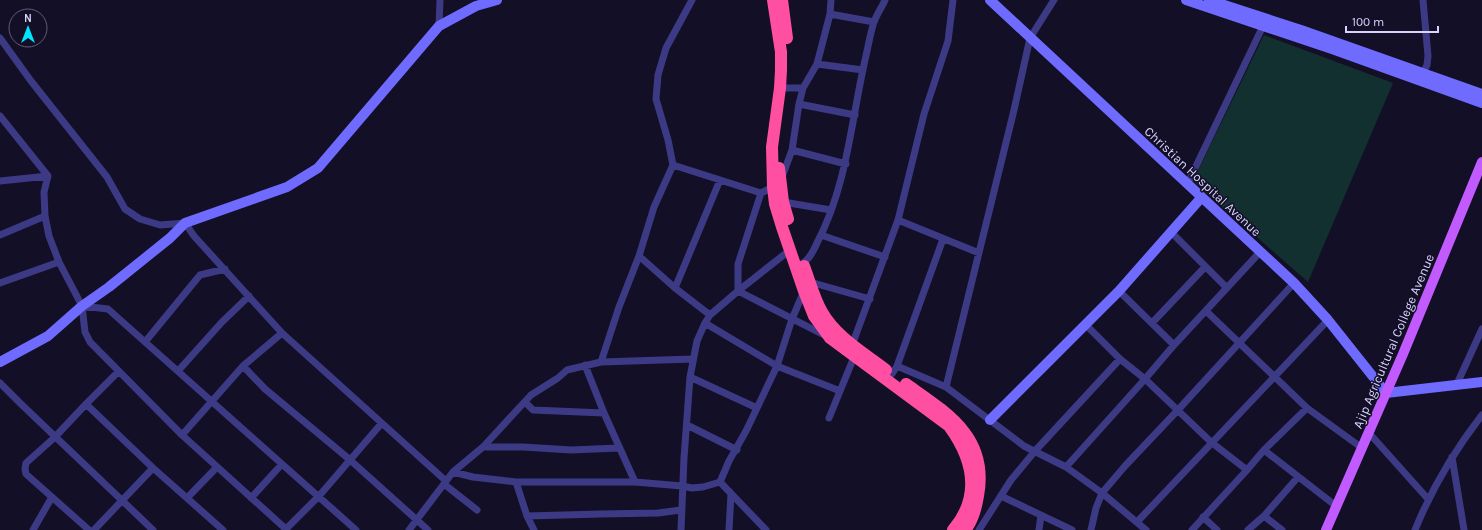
<svg xmlns="http://www.w3.org/2000/svg" width="1482" height="530" font-family="Karla,sans-serif">
	<style>
		.green { fill: #12302f }
		.lines { fill: none; stroke-linecap: round; stroke-linejoin: round }
		.street { stroke: #3d3a85; stroke-width: 7 }
		.secondary { stroke: #6f6bff; stroke-width: 10 }
		.primary { stroke: #c25bff; stroke-width: 10 }
		.highway { stroke: #ff4fa3; stroke-width: 12 }
		.labels { text-anchor: middle; stroke-width: 3; stroke-linejoin: round; paint-order: stroke }
		.street-label { font-size: 13px; fill: #d9d4ff; stroke: #130f26 }
	</style>
	<rect width="100%" height="100%" fill="#130f26"/>
	<path class="green" d="M1264,35l129,48 -85,199 -115,-101z"/>
	<g class="lines">
		<path class="street" d="M830,14l44,8
			M439,26l1,-26
			M0,38l31,43 76,96 18,32 15,10 20,6 25,-2 9,13 88,97 164,148
			M817,64l46,6
			M1421,77l6,-12 1,-9 -5,-56
			M780,88h23l14,-24 13,-50 1,-14
			M799,104l56,11
			M0,116l48,60 -4,16 1,24 4,20 10,26 23,44 3,26 5,10 92,93 105,95
			M792,150l54,14
			M673,165l88,28 12,-6
			M782,177l10,-27 7,-46 4,-16
			M0,181l48,-5
			M1187,185l76,-159
			M761,193l-23,71v27l88,45
			M783,202l48,8
			M898,220l81,33
			M1171,232l56,56
			M0,235l45,-19
			M821,235l64,22
			M639,256l36,32 35,27
			M798,266c10,-4 15,-14 19,-23 30,-57 34,-121 48,-183 3,-12 5,-26 9,-38 3,-8 8,-15 11,-22
			M810,282l60,17
			M0,283l59,-21
			M675,288l45,-108
			M1119,291l55,54
			M82,306l26,3 248,221
			M1206,311l101,97 55,40
			M705,323l72,43 63,25
			M1152,323l53,-56
			M1085,324l35,35 25,20 66,63 36,28
			M145,342l55,-67 25,-6
			M851,348l47,-128 26,-106 24,-73 5,-41
			M601,362l92,-3
			M585,365l19,48 31,69
			M243,366l22,23 84,70 79,71
			M897,366l49,21 78,59 42,21 36,26 44,37
			M178,371l44,-49 27,-26
			M892,374l5,-8 46,-127
			M690,377l67,31
			M0,383l20,20 133,127
			M1456,386l26,-57
			M946,387l68,-277 16,-72 24,-38
			M525,402l8,8 71,3
			M86,404l67,64 70,62
			M829,418l25,-61
			M687,425l50,25
			M1369,433l59,66
			M182,435l61,-69 39,-33
			M483,447h40l48,3 48,-2
			M1264,450l72,56
			M1452,457l12,73
			M1066,467l79,-88 29,-34 86,-93
			M453,472l20,5 43,5 11,34 7,14
			M516,482h119l47,4 10,2 11,-1 17,-5 9,-21 17,-30 31,-65 15,-47 12,-28
			M720,482l46,48
			M444,484l33,26
			M1001,496l71,34
			M187,498l30,-31
			M251,498l31,-34
			M527,516l74,-2 57,-1 23,-3
			M1264,516l18,14
			M1203,517l14,13
			M1137,522l191,-202
			M33,530l19,-33
			M89,530l-63,-56 -1,-5 1,-6 29,-26 31,-33 32,-32
			M94,530l59,-62
			M285,530l34,-34 62,-72
			M409,530l44,-58 30,-25 48,-52 27,-17 9,-8 34,-8 18,-55 20,-51 15,-49 19,-42 -5,-25 -12,-41 2,-24 8,-27 26,-48
			M681,530l3,-72 6,-81 7,-36 8,-18 5,-8 28,-24 52,-41
			M729,530l2,-36 -1,-2
			M979,530l32,-50 24,-29 85,-92
			M1039,530l2,-15
			M1091,530l5,-22 6,-15 23,-27 52,-55 117,-128
			M1192,530l55,-60 17,-20 43,-42
			M1248,530l16,-14 34,-39
			M1415,530c17,-42 39,-79 67,-115"/>
		<path class="secondary" d="M990,0l304,283 34,37 58,73 96,-11
			M1186,0l146,49 150,54
			M1209,0l92,30 181,64
			M0,362l48,-26 34,-30 27,-19 61,-49 15,-15 102,-36 31,-19 121,-142 37,-20 21,-6
			M990,420l129,-129 82,-93"/>
		<path class="primary" d="M1326,530l77,-176 79,-192"/>
		<path class="highway" d="M773,0l8,52v18l-1,18 -8,59 1,40 2,17 7,23 22,64 10,25 16,22 119,88c24,33 33,70 4,104
			M782,0l5,38
			M779,168l4,34 5,17
			M804,266c6,16 10,32 18,46 14,25 42,41 64,58
			M906,384c41,29 83,53 72,112 -2,12 -5,25 -13,34"/>
	</g>
	<g class="labels">
		<g class="street-label">
			<text transform="translate(1203 181) rotate(43)" y="5">Christian Hospital Avenue</text>
			<text transform="translate(1393 341) rotate(-67)" y="5">Ajip Agricultural College Avenue</text>
		</g>
	</g>
	<g transform="translate(28 28)"><circle r="19" fill="#130f26" stroke="#625e7d"/>
	<path d="M0-3L7 15L0 10L-7 15Z" fill="#00e5ff"/>
	<text y="-6" font-size="11" font-weight="bold" text-anchor="middle" fill="#d9d4ff">N</text>
	</g>
	<path d="M1346 26v6h92v-6" fill="none" stroke="#d9d4ff" stroke-width="2"/>
	<text x="1352" y="26" font-size="12" fill="#d9d4ff" stroke="#130f26" stroke-width="3" paint-order="stroke">100 m</text>
</svg>
